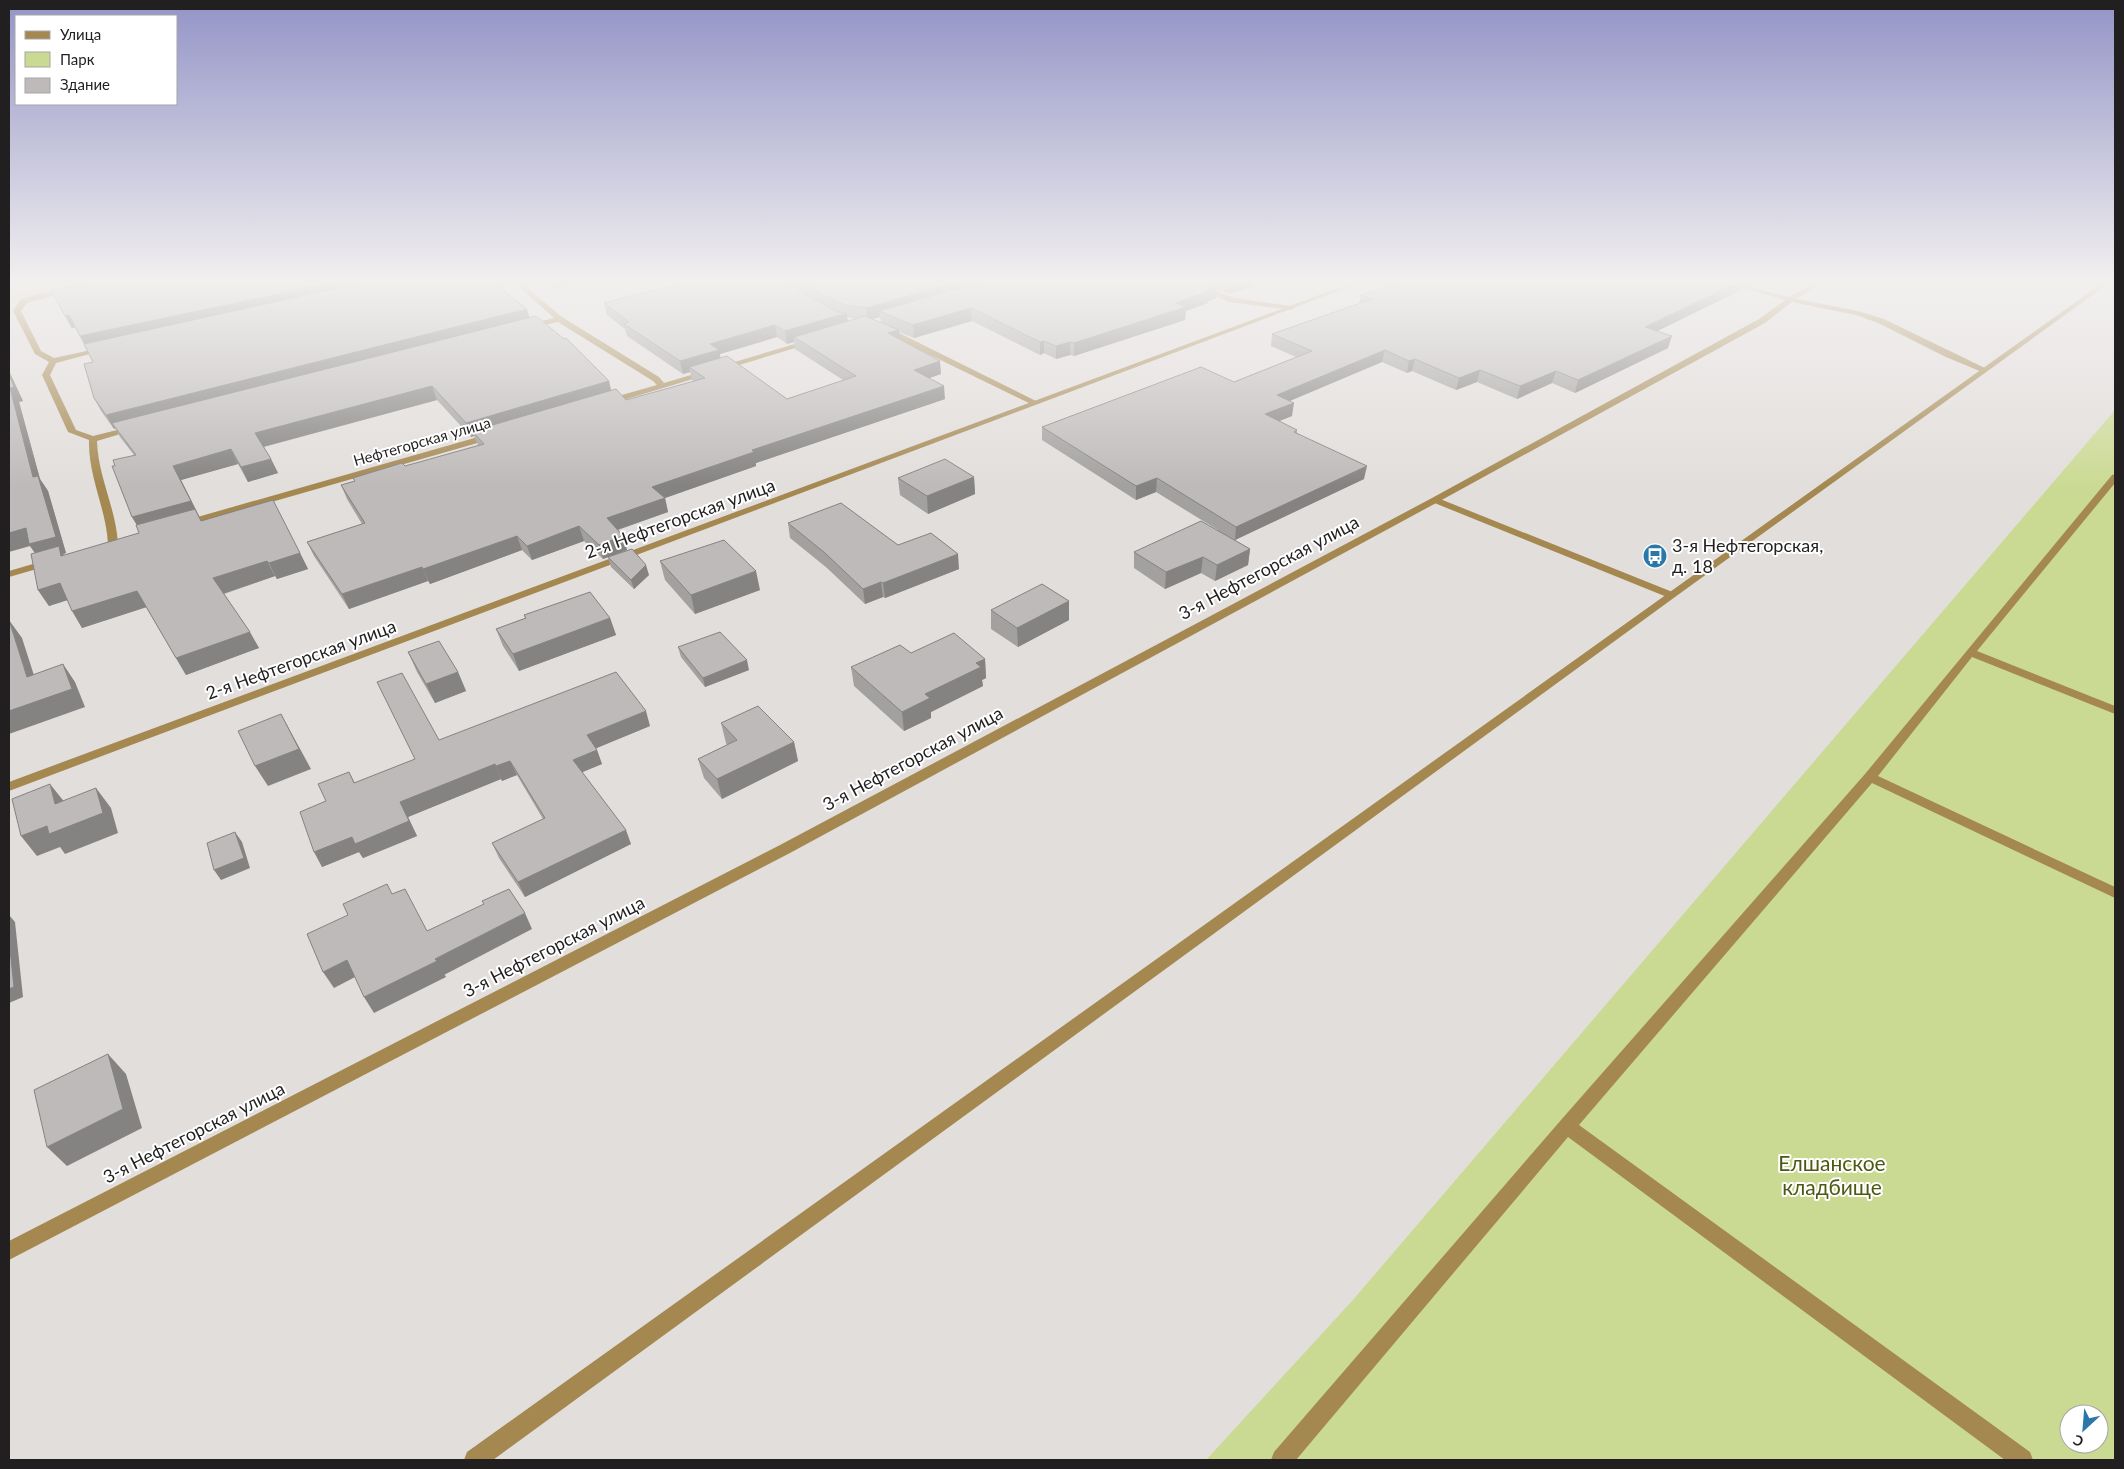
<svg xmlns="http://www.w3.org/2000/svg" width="2124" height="1469" font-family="Lato,sans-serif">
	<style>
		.green { fill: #cbda93; fill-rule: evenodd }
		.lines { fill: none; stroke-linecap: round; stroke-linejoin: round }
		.service { fill: #a48850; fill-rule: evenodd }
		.minor { fill: #a48850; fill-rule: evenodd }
		.wall { fill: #a3a0a0; fill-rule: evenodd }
		.shaded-wall { fill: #858282 }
		.building { fill: #bebaba; stroke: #858282 }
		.labels { text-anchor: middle; stroke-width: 4; stroke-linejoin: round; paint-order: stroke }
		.far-street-label { font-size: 15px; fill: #211f1f; stroke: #fff }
		.street-label { font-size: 18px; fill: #211f1f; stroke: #fff }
		.poi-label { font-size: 18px; fill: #211f1f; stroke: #fff; text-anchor: start }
		.near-park-label { font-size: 21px; fill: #4d5813; stroke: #fff }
	</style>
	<rect width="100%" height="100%" fill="#e2dedc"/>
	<path class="green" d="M9,281h95l-59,11 -27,10 -9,-2z
		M2115,410v1050h-909l146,-159zM2069,1414h30v30h-30z"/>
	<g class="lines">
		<path class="service" d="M1183,281h8l43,17 57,8 4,2 -4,2 -62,-8z
			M1787,297l71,14 26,8 105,51 -7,2 -36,-15 -68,-34 -22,-8 -69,-14z
			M883,328h6l151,75 -7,2 -150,-73z
			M2115,474v9l-138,168 138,55v8l-143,-57 -94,119 237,111v11l-243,-115 -293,342 451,327 3,8h-28l-437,-323 -272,323h-25l3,-8 287,-332 304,-346 247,-299z
			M1435,497l240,96 1,2 -1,2h-8l-235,-95 -2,-2z"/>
		<path class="minor" d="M512,281h7l43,36 97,60 5,6 144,-43 7,2 -208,63 -3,-1v-4l53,-15 -4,-4 -95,-59 -33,7v-4l29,-7z
			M1357,281h8l-1356,510v-9z
			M1719,281h9l61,16 29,-16h7l-32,20 -28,22 -327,179 -648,351 -781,407v-19l771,-396 652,-347 327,-179 26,-19 -65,-18z
			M2105,281h7l-437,316 -1182,863h-29l3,-8z
			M68,287h3v4l-44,12 -6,8 20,40 13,7 51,-11 4,2 -53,14 -6,12 26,55 17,6 40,-10 4,3 -40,12c1,36 19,67 21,103l-5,3 -5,-3c-2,-36 -20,-68 -19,-104l-21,-8 -26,-57 7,-13 -14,-8 -22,-43 8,-12z
			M492,433l3,1v4l-307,88 -4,1 -5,-3 1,-2z
			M50,559l5,3 -1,2 -45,13v-6z"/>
	</g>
	<path class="wall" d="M544,281h38l-28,7z
		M689,281h579l-39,13 -12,-5 -1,9 -8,3v2l-22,8 -1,9 -111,36 -4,-1 -14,4 -12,-6 -4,2 -68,-34 -58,17 -15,-6 1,8 41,34 -12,4 16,21 -189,64v3l-91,32 3,14 -50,18 5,6 4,14 -24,9 -19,-18 -52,19 -10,-10 -92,34 -2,-3 -79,28 -35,-53 -7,-14 55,-18 -15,-25 -6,-14 14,-4 -2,-3 52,-12 73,-21 -4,-9 -3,1 -34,-37 -173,47 7,12 7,14 -30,9 -10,-18 -57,16 20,40 99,33 8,16 -31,10 -2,-3 -51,18 35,54 -73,27 -40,-68 -64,21 -15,-28 -18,6 -11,-16 -3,-37 -5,-7 -21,-175 14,30 -4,1 21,77 8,12 18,62 -3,1 1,2 75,-23 -2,-8 -5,-8 -17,-51 19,-11 -14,-18 -5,-9 -1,1 -13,-18 -7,-13 -1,-36 -18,-35 -3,1 -7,-12 438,-29 1,4 26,27 79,63 2,9 15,10 67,-19 -1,-1 -2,-8 -7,2 -56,-38 -2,-7 -18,-14 -3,-12zM847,317l9,2 -8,2zM880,317l1,5 -9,-3zM777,337l10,7 7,-2 1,7 48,31 -56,19 -67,-41v-4z
		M1402,281h356l-8,4 -7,-2 -2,7 -84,41 11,17 -93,45 -23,-10 -35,16 -40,-17 -21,8 -44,-19 -5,2 -25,-11 -92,39 2,15 -13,5 18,9v3l67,46 -129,61 15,9 -2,16 -33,16 -14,-8 -36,16 -31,-21v-16l84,-22 -62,-38 -20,8 -94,-60v-13l192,-45 62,-25 -25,-11 1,-12 87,-30 2,-9z
		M974,477l1,17 -47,20 -28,-19 -2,-17z
		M788,523l110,22 61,24 -74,29 -2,-1 -18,7 -38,-36 -37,-30z
		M608,557l41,18 -15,14 -23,-22z
		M660,561l100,29 -65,24 -30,-34z
		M1069,601v19l-51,27 -27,-18v-19z
		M524,615l86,3 6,17 -97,36 -16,-25 -7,-17 29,-11z
		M678,647l71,23 -44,17 -24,-30z
		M408,652l50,20 8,19 -31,12 -18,-31z
		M911,653l74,6 1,19 -4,2 1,6 -52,26v6l-27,13 -50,-45 -3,-19z
		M721,723l73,19 4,19 -76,38 -18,-21 -6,-19 29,-14 -1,-2z
		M650,726l-54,22 6,16 -20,8 49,72 -106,53 -26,-39 -7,-15 51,-24 -26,-44 -15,6 -1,-2 -93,38 9,19 -54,22 -4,-6 -37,15 4,-66 23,-29 6,11 60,-24 24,-19z"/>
	<path class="shaded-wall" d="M340,281h60l-313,68 -7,-13z
		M552,281h30l-28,7z
		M961,281h42l-124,30 1,6 -12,3 -2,-12z
		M1233,281h35l-39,13 1,-12z
		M1741,281h3l-3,9 -100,49 4,-12z
		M1752,281h6l-8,4z
		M1217,286l-1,12 -8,3v2l-22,8 -1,9 -111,36v-13l102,-40 29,-13z
		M971,308l1,13 -58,17 -1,-13z
		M527,309l4,13 -419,101 3,5 -1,1 -8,-14z
		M847,313l1,13 -54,11v5l-7,2 -2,-13z
		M69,315l7,12 -4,1 -7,-12z
		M775,325l2,12 -57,17 1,9 -32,4 1,5 -7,2 -3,-13 30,-17z
		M899,330l1,12 -12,-9z
		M1672,336l-4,12 -93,45 3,-13z
		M1044,341v12l-4,2v-13z
		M1070,342v13l-14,4v-13z
		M1385,350l-3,12 -107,45 2,-12z
		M1415,359l-3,12 -5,2 2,-12z
		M940,361l1,13 -26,9 -1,-13z
		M1480,370l-3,12 -21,8 3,-12z
		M9,371l14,30 -4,1 21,77 8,12 18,62 -3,1 6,8 -29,-2 -10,-14 -21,6v-19l24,-56 -23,-89z
		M1556,371l-4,12 -35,16 3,-13z
		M609,381l3,14 -140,36 2,5 -3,1 -5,-14z
		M432,386l5,14 -175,47 -7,-14z
		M944,386l1,13 -189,64v3l-91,32 3,14 -57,20 -4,-14 45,-31 100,-37z
		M1294,403l-2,13 -28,11 1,-13z
		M231,449l7,15 -57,16 28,56 -68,-4 -9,-15 41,-51z
		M271,459l7,14 -30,9 -7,-15z
		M1367,466l-3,13 -129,61 1,-13z
		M974,477l1,17 -47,20 -1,-18z
		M1157,478l-1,14 -20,8v-14z
		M579,526l5,15 -52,19 -5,-14z
		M517,536l5,14 -92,34 -7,-15z
		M623,536l4,14 -24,9 -4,-14z
		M1250,549l-2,16 -33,16 2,-16z
		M300,553l8,16 -31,10 -8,-16z
		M958,554l1,15 -74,29 -2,-15z
		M1203,557l-2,16 -36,16 1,-17z
		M267,561l8,15 -53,18 -9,-16z
		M646,565l3,10 -15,14 -3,-9z
		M422,567l6,14 -79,28 -7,-15z
		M756,571l4,19 -65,24 -4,-19z
		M881,582l2,15 -18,7 -2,-15z
		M60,583l11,16 -22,7 -11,-16z
		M137,591l10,16 -65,21 -10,-17z
		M1069,601v19l-51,27 -1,-19z
		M610,618l6,17 -97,36 -6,-17z
		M9,620l13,18 18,56 -13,-17z
		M250,632l9,16 -73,27 -10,-17z
		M985,659l1,19 -4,2 1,6 -52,26v6l-27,13 -2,-19 23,-18 51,-31z
		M747,660l2,10 -44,17 -2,-9z
		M63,664l12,18 10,25 -76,27v-23z
		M458,672l8,19 -31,12 -9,-19z
		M646,711l4,15 -58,24 -5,-15z
		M281,714l30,55 -43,17 -13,-20z
		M794,742l4,19 -76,38 -5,-20z
		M597,750l5,14 -24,10 -5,-14z
		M510,761l7,14 -15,6 -6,-15z
		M495,764l6,15 -93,38 9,19 -54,22 -4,-6 -37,15 -8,-15 86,-50z
		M50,784l16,20h-11z
		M96,788l15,20 7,25 -53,21 -5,-7 -23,9 -16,-20z
		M626,830l5,14 -106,53 -7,-15z
		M235,832l7,10 8,26 -29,12 -7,-10z
		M525,913l7,16 -88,46 -9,-16z
		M9,915l6,7 8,75 -14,6z
		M347,960l10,16 -23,12 -11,-16z
		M437,961l9,16 -72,36 -10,-16z
		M108,1054l18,20 16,54 -75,38 -20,-19z"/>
	<path class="building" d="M97,281h243l-260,55 -11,-21 -4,1 -14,-26z
		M370,281h125l8,6 -3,1 27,21 -421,106 -12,-17 -10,-34 9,-2 -9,-18z
		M689,281h93l55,31 10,1 -62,18 -10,-6 -65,19 9,6 -39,11 -56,-37 5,-2 -25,-19z
		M798,281h163l-95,27 -22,-3z
		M984,281h221l12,5 -12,4 4,1 -33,12 10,4 -112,36 -4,-1 -14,4 -12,-5 -4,1 -69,-34 -58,17 -34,-14z
		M1402,281h339l-96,46 27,9 -94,44 -22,-9 -36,15 -40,-16 -21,8 -44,-19 -6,2 -24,-11 -108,45 17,8 -29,11 32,16 -3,2 73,34 -131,61 -79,-49 -21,8 -94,-59 159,-60 33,15 78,-31 -40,-17 100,-35 -11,-4z
		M536,316l28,23 2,-1 43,43 -143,42 -34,-37 -177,47 16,26 -30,8 -10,-18 -58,17 18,35 -59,16 -20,-51h3l-2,-6 23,-5 -24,-32z
		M865,316l34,14 -11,3 52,28 -26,9 30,16 -192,64 2,2 -102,35 13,11 -58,20 16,18 -24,9 -20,-19 -52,20 -10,-10 -94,33 -1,-2 -80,27 -35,-52 58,-19 -24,-38 14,-4 -2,-3 49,-15 3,3 79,-22 -12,-13 144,-42 10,11 79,-22 -16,-11 38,-11 60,43 69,-23 -62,-39z
		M9,375l5,12 -4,1 23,89 5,-1 18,61 -27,7 -3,-16 -17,5z
		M945,459l29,18 -47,19 -29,-18z
		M273,500l27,53 -31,10 -2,-2 -54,17 37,54 -74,26 -39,-67 -65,20 -12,-28 -22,7 -7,-36 28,-8 2,10 78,-23 -3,-8 59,-16 6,12z
		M841,503l57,42 33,-12 27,21 -75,29 -2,-1 -18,7 -38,-36 -37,-30z
		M1201,521l49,28 -33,16 -14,-8 -37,15 -32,-20z
		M724,540l32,31 -65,24 -31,-34z
		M632,549l14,16 -15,15 -23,-23z
		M1042,584l27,17 -52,27 -26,-18z
		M590,592l20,26 -97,36 -17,-25 30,-11 -2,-3z
		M9,620l18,57 36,-13 9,25 -63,22z
		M720,632l27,28 -44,18 -25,-31z
		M954,633l31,26 -9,4 5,4 -56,27 5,4 -28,14 -51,-45 49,-22 11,8z
		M439,641l19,31 -32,12 -18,-32z
		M616,672l30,39 -59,24 10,15 -24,10 53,70 -108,52 -26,-39 53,-25 -35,-57 -14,5 -1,-2 -95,38 9,19 -54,23 -3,-7 -38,15 -14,-40 26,-11 -8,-17 31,-12 5,11 61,-24 -38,-77 25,-9 37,67z
		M758,706l36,36 -77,37 -19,-20 39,-19 -16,-17z
		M281,714l18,35 -44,17 -17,-35z
		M50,784l5,20 41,-16 7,25 -54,21 -2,-8 -26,10 -9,-37z
		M235,832l9,26 -30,12 -7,-27z
		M387,884l5,10 13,-5 22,42 57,-27 -2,-3 27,-12 16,24 -90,46 2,2 -73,36 -17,-37 -24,12 -16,-38 41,-19 -5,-11z
		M9,940l5,47 -5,2z
		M108,1054l15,55 -76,38 -13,-57z"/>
	<linearGradient id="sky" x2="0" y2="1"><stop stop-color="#9394c7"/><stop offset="0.58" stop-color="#f2f0ef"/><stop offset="1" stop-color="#f2f0ef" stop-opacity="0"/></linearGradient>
	<rect width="2124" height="486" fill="url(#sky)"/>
	<defs>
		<symbol id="bus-disc" viewBox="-11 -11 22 22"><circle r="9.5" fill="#2a77aa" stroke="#fff"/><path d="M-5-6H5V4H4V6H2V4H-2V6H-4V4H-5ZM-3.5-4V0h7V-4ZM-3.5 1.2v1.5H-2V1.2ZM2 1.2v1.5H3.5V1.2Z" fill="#fff"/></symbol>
	</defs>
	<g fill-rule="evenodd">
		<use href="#bus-disc" x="1641" y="542" width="28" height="28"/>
	</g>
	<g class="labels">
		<g class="far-street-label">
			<text transform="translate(422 442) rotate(-16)" y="5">Нефтегорская улица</text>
		</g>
		<g class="street-label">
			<text transform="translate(680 519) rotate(-20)" y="6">2-я Нефтегорская улица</text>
			<text transform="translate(1269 568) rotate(-28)" y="6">3-я Нефтегорская улица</text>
			<text transform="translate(301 660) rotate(-20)" y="6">2-я Нефтегорская улица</text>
			<text transform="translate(913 759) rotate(-28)" y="6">3-я Нефтегорская улица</text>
			<text transform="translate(554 947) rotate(-27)" y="6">3-я Нефтегорская улица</text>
			<text transform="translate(194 1133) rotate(-27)" y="6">3-я Нефтегорская улица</text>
		</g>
		<g class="poi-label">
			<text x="1672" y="552">3-я Нефтегорская,<tspan x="1672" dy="21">д. 18</tspan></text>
		</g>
		<g class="near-park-label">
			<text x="1832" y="1171">Елшанское<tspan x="1832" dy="24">кладбище</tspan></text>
		</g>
	</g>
	<rect width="2124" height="1469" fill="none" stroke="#211f1f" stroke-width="20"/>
	<rect x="15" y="15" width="162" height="90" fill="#ffffff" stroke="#a6a5a5"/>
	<rect x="25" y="31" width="25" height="8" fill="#a48850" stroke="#a6a5a5"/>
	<text x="60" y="40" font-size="15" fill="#211f1f">Улица</text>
	<rect x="25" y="52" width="25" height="15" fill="#cbda93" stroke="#a6a5a5"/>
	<text x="60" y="65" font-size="15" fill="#211f1f">Парк</text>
	<rect x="25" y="78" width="25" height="15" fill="#bebaba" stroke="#a6a5a5"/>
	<text x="60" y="90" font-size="15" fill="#211f1f">Здание</text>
	<g transform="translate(2084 1429) rotate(206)"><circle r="24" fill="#ffffff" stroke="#a6a5a5"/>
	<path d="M0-4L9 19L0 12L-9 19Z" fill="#2a77aa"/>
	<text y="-8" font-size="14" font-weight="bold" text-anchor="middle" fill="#211f1f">С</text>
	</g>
</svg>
